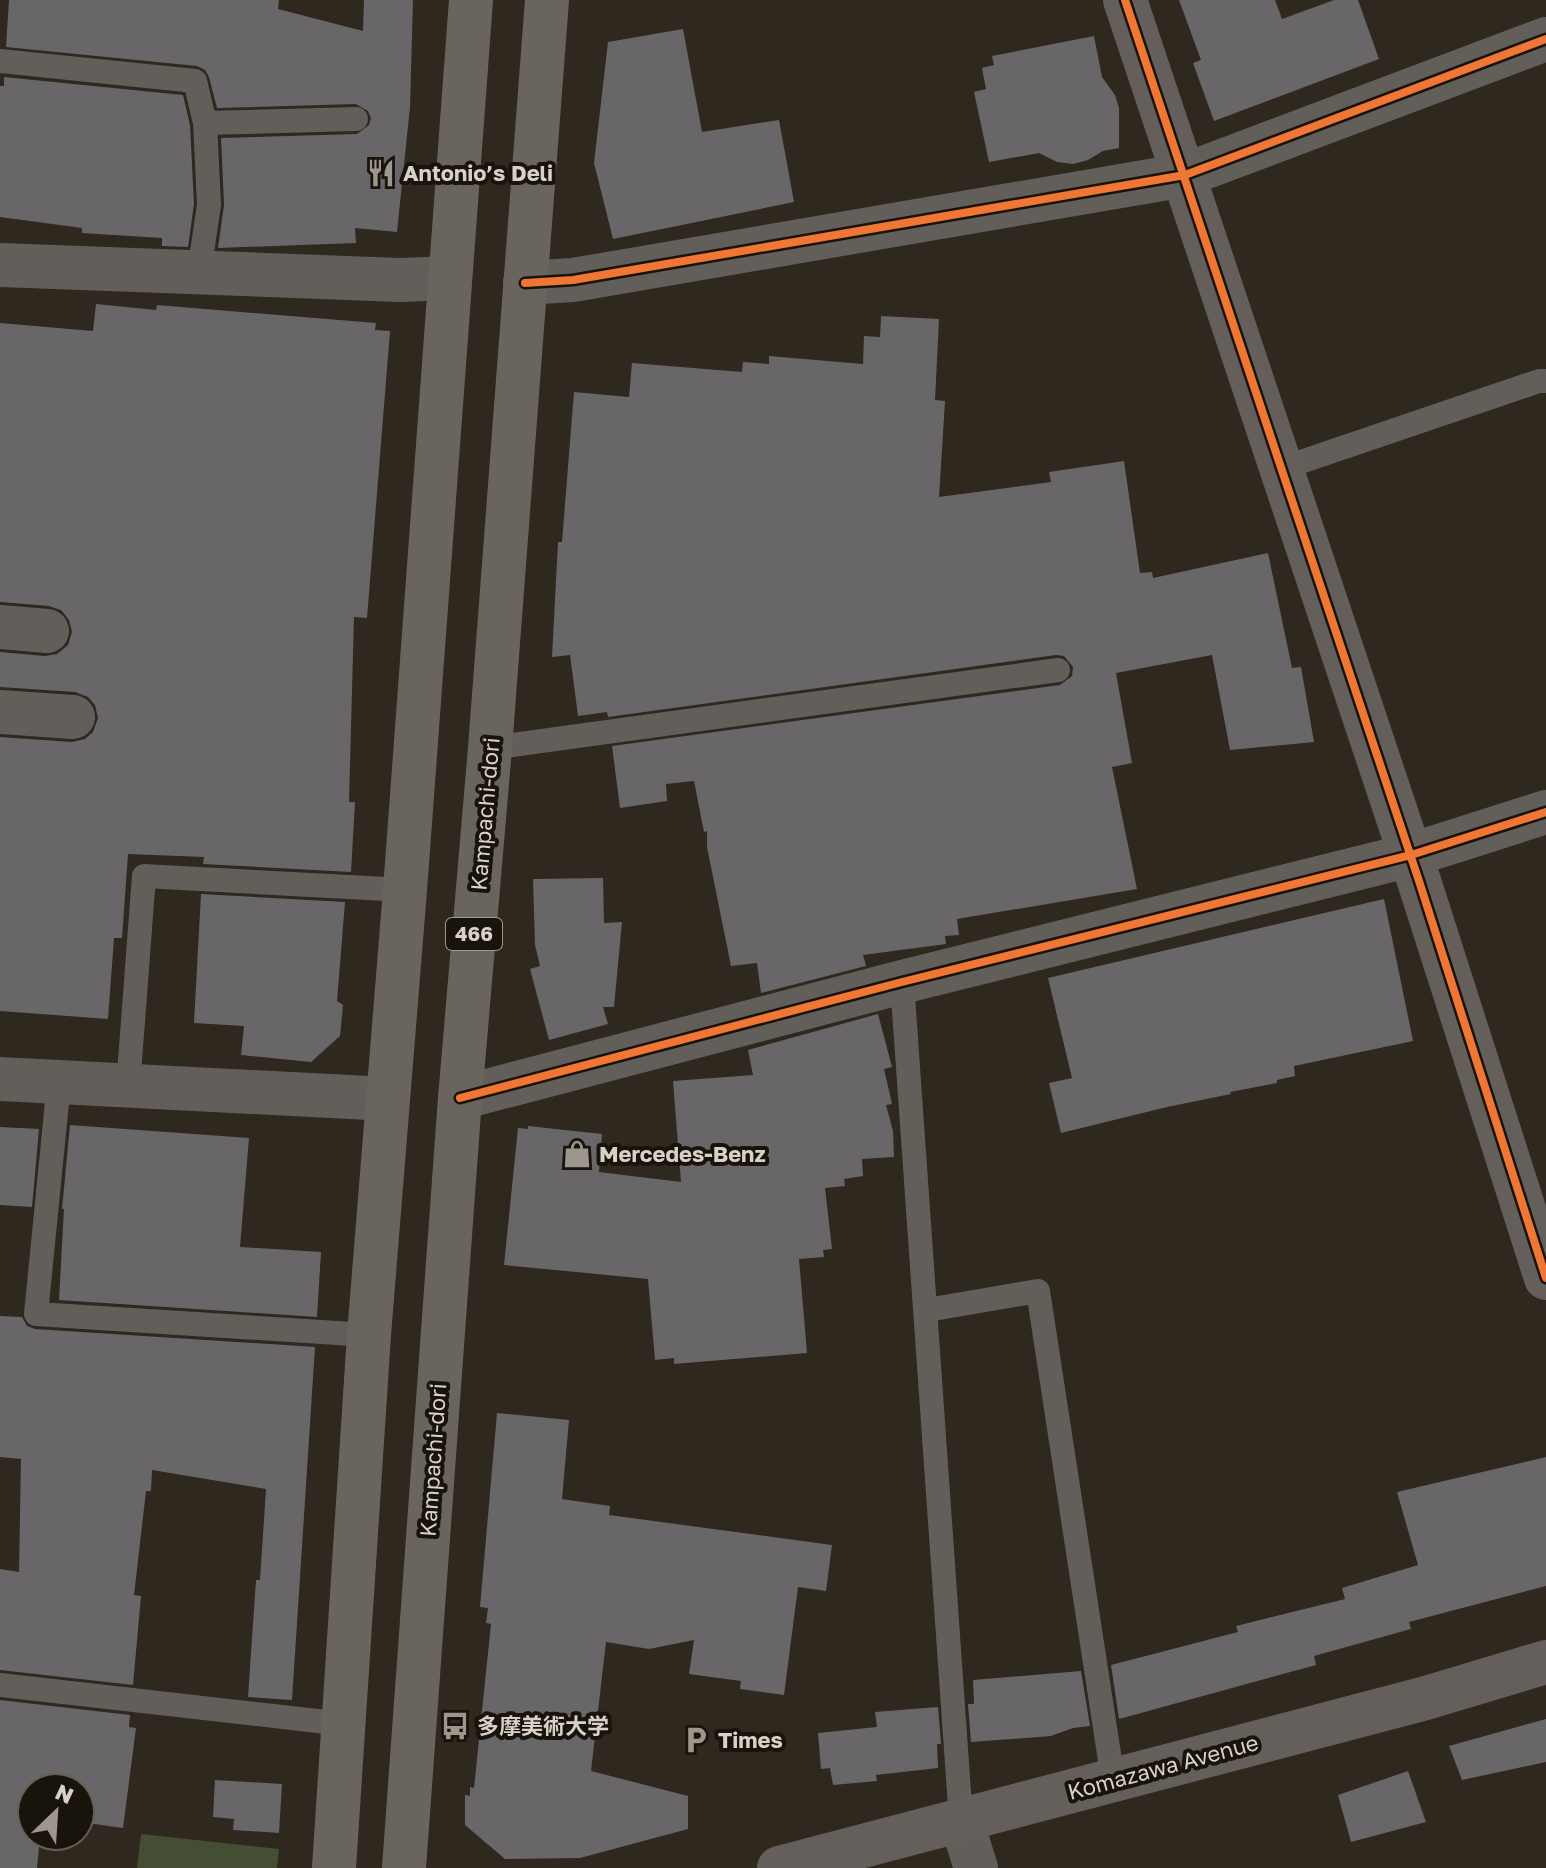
<svg xmlns="http://www.w3.org/2000/svg" width="1546" height="1868" font-family="'Golos Text','Noto Sans JP',sans-serif">
	<style>
		.green { fill: #444e32 }
		.building { fill: #686669 }
		.lines { fill: none; stroke-linecap: round; stroke-linejoin: round }
		.lane { stroke: #625e5a; stroke-width: 24 }
		.street { stroke: #625e5a; stroke-width: 44 }
		.secondary { stroke: #655f5b; stroke-width: 44 }
		.highway { stroke: #6a645e; stroke-width: 44 }
		.cycleway-casing { stroke: #18130b; stroke-width: 13 }
		.cycleway { stroke: #f07635; stroke-width: 8 }
		.labels { text-anchor: middle; stroke-width: 8; stroke-linejoin: round; paint-order: stroke }
		.shield { fill: #18130b; stroke: #9f988f; stroke-width: 2 }
		.shield-label { font-size: 20px; font-weight: bold; fill: #d9d1c7 }
		.poi-label { font-size: 22px; font-weight: bold; fill: #d9d1c7; stroke: #18130b; text-anchor: start }
		.street-label { font-size: 22px; fill: #d9d1c7; stroke: #18130b }
	</style>
	<rect width="100%" height="100%" fill="#2e281e"/>
	<path class="green" d="M141,1834l138,15 -2,19h-140z"/>
	<path class="building" d="M9,0h270l-1,9 85,22 1,-31h49l-3,107 -13,125 -42,-4 1,15 -138,5 6,-43 -3,-67 136,-4 12,-9 2,-7 -3,-7 -12,-7 -139,4 -8,-31 -4,-7 -8,-4 -191,-19z
		M1179,0h96l7,19 52,-19h24l21,59 -165,62 -21,-58 8,-3z
		M683,29l19,103 77,-12 15,82 -181,37 -19,-76 14,-121z
		M1094,36l8,41 13,18 4,13v40l-16,3 -15,9 -15,4 -16,-2 -18,-9 -50,9 -15,-70 12,-3 -4,-21 12,-3 -2,-9z
		M4,77l179,18 7,30 4,79 -6,43 -26,-1v-8l-80,-5v-5l-82,-11v-131h4z
		M96,304l60,6 1,-5 219,18 -1,7 15,1 -23,287 -13,-1 -5,185h6l-4,70 -148,-8 1,-7 -76,-3 -6,84h-8l-6,81 -108,-8v-274l72,5 13,-3 8,-7 5,-14 -3,-13 -7,-8 -13,-5 -75,-5v-35l45,4 12,-2 11,-9 4,-13 -3,-12 -8,-10 -12,-4 -49,-4v-279l93,8z
		M881,316l58,3 -4,81 10,1 -6,96 112,-15 -2,-10 75,-11 16,112 12,-1 1,6 115,-25 24,115 9,-1 13,75 -84,8 -18,-95 -96,18 16,90 -20,4 25,122 -180,30 2,16 -14,1 1,8 -83,11 3,11 -105,27 -4,-30 -26,3 -24,-119v-16l-3,1 -10,-51 -28,3 1,17 -47,7 -8,-62 448,-61 12,-9 1,-9 -9,-11 -8,-1 -448,62 -1,-5 -29,4 -8,-61 -18,2 6,-115h4l12,-150 55,5 3,-34 110,9 1,-10 26,2v-8l94,8 1,-28 16,1z
		M603,878l1,45 18,-1 -8,85h-11l5,17 -59,16 -19,-71 10,-3 -5,-21 -2,-66z
		M201,894l144,8 -8,99 6,4 -3,31 -29,26 -70,-7 3,-29 -50,-3z
		M1384,899l29,142 -119,25 1,10 -18,4v3l-47,9 1,2 -64,13 -106,26 -12,-50 23,-5 -24,-100z
		M878,1014l14,53 -8,2 8,35 -6,1 7,26 1,26 -32,2 1,17 -19,3 1,7 -20,2 7,61 -9,1 1,7 -25,2 8,94 -133,11v-6l-19,2 -7,-81 -144,-14 14,-137 10,1v-3l74,8 -3,38 82,10 -8,-101 80,-6 -5,-25z
		M70,1125l179,13 -9,109 81,5 -4,65 -258,-17 5,-91h-2z
		M0,1127l39,2 -7,78 -32,-2z
		M0,1316l22,1 5,9 8,3 280,18 -23,353 -44,-3 8,-117h4l6,-91 -114,-19 -1,21h-5l-12,104 7,1 -8,89 -133,-15v-101l19,3 2,-113 -21,-2z
		M497,1413l72,7 -7,79 48,7 -1,9 223,30 -6,46 -28,-4 -14,108 -44,-6 1,-8 -52,-7 5,-34 -45,9 -43,-7 -15,129 97,25v33l-108,29 -75,1 -40,-34v-30l5,1v-9l4,1 17,-164 -5,-1 2,-15 -8,-1z
		M1546,1457v129l-137,36 2,7 -97,27 2,9 -197,54 -8,-54 127,-33 -2,-6 109,-27 -3,-11 76,-23 -21,-73z
		M1081,1671l9,55 -17,2 -22,8 -80,6 -3,-38h6l-1,-24z
		M0,1700l130,15 -1,12 7,1 -13,100 -43,-6v-34h-48v48h8l-3,32h-37z
		M938,1707l3,37h-4l1,24 -62,7 1,6 -44,4 -3,-17 -9,1 -3,-36 59,-6 -2,-15z
		M1546,1719v43l-84,18 -13,-34z
		M1408,1771l18,51 -75,20 -13,-47z
		M215,1780l67,4 -3,49 -46,-3 1,-11 -21,-2z"/>
	<g class="lines">
		<path class="lane" d="M0,61l195,20 10,42 4,82 -10,67
			M205,123l151,-4
			M1280,469l259,-88h7
			M490,748l568,-78
			M902,982l59,838
			M59,1082l-23,232 333,21
			M128,1087l16,-211 261,14
			M927,1310l111,-19 75,489
			M0,1685l344,39"/>
		<path class="street" d="M0,265l400,15 50,-2
			M525,283l48,-3 612,-105 361,-136
			M0,627l47,4
			M0,712l73,5
			M0,1079l388,20
			M460,1098l442,-116 509,-127 135,-43
			M961,1820l15,48"/>
		<path class="secondary" d="M1125,0l294,881 127,397
			M779,1868l647,-170 120,-36"/>
		<path class="highway" d="M334,1868l35,-533 36,-445 66,-890
			M404,1868l56,-770 30,-350 57,-748"/>
		<defs>
			<path id="cycleway" d="M1125,0l294,881 127,397
				M525,283l48,-3 612,-105 361,-136
				M460,1098l442,-116 509,-127 135,-43"/>
		</defs>
		<use href="#cycleway" class="cycleway-casing"/>
		<use href="#cycleway" class="cycleway"/>
	</g>
	<defs>
		<symbol id="restaurant-bare" viewBox="-9 -9 18 18"><path d="M-5-6h1v4h1v-4h1v4h1v-4h1v5L-1.5 .5V6h-2V.5L-5-1ZM5-6V6H3V1.5H1.5Q1.5-4 5-6Z" fill="#9d968c" stroke="#18130b" stroke-width="2.5" paint-order="stroke"/></symbol>
		<symbol id="shop-bare" viewBox="-9 -9 18 18"><path d="M-5-2.5h2.3a2.7 3.5 0 0 1 5.4 0H5L5.5 6h-11ZM-1.5-2.5h3a1.5 2.3 0 0 0-3 0Z" fill="#9d968c" stroke="#18130b" stroke-width="2.5" paint-order="stroke"/></symbol>
		<symbol id="bus-bare" viewBox="-9 -9 18 18"><path d="M-5-6H5V4H4V6H2V4H-2V6H-4V4H-5ZM-3.5-4V0h7V-4ZM-3.5 1.2v1.5H-2V1.2ZM2 1.2v1.5H3.5V1.2Z" fill="#9d968c" stroke="#18130b" stroke-width="2.5" paint-order="stroke"/></symbol>
		<symbol id="parking-bare" viewBox="-9 -9 18 18"><path d="M-3.5-5.5H1a3.5 3.5 0 0 1 0 7H-1V5.5H-3.5ZM-1-3.4V-.6H.8a1.4 1.4 0 0 0 0-2.8Z" fill="#9d968c" stroke="#18130b" stroke-width="2.5" paint-order="stroke"/></symbol>
	</defs>
	<g fill-rule="evenodd">
		<use href="#restaurant-bare" x="361" y="153" width="40" height="40"/>
		<use href="#shop-bare" x="557" y="1134" width="40" height="40"/>
		<use href="#bus-bare" x="435" y="1706" width="40" height="40"/>
		<use href="#parking-bare" x="676" y="1720" width="40" height="40"/>
	</g>
	<g class="labels">
		<rect class="shield" x="446" y="918" width="56" height="32" rx="6"/>
		<g class="shield-label">
			<text x="474" y="941">466</text>
		</g>
		<g class="poi-label">
			<text x="403" y="181">Antonio’s Deli</text>
			<text x="599" y="1162">Mercedes-Benz</text>
			<text x="477" y="1734">多摩美術大学</text>
			<text x="718" y="1748">Times</text>
		</g>
		<g class="street-label">
			<text transform="translate(485 814) rotate(-85)" y="8">Kampachi-dori</text>
			<text transform="translate(433 1460) rotate(-86)" y="8">Kampachi-dori</text>
			<text transform="translate(1163 1767) rotate(-15)" y="8">Komazawa Avenue</text>
		</g>
	</g>
	<g transform="translate(56 1812) rotate(25)"><circle r="38" fill="#18130b" stroke="#655f56" stroke-width="2"/>
	<path d="M0-6L14 30L0 20L-14 30Z" fill="#9d968c"/>
	<text y="-12" font-size="22" font-weight="bold" text-anchor="middle" fill="#d9d1c7">N</text>
	</g>
</svg>
